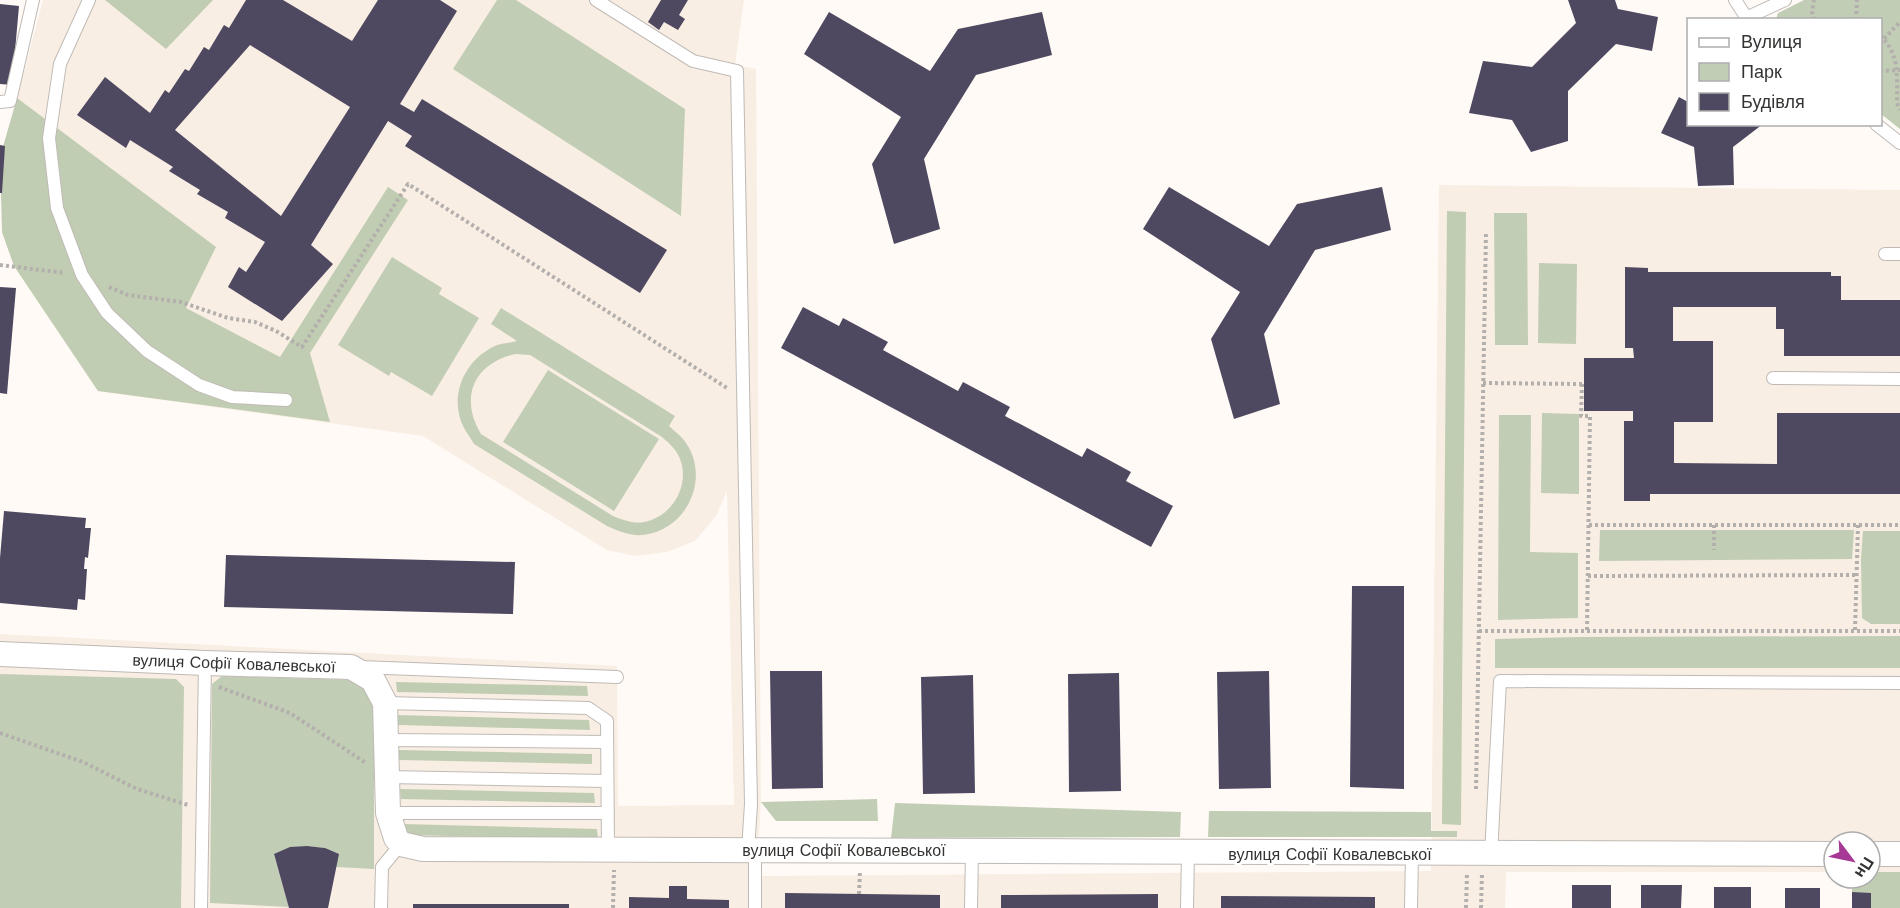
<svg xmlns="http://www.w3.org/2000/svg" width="1900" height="908" font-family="'Work Sans',sans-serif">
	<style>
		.built { fill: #f9eee3 }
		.green { fill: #c2cdb5; fill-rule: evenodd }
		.forest { fill: #c0cdb2 }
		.building { fill: #4f4861; fill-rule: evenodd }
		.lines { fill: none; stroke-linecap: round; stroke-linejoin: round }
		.service-casing { stroke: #bfbab5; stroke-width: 14 }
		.minor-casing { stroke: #bfbab5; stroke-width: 26 }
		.path { stroke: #b3afac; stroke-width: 4; stroke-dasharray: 3 3; stroke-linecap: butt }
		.service { stroke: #fff; stroke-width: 12 }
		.minor { stroke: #fff; stroke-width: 24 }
		.labels { text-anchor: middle; stroke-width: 6; stroke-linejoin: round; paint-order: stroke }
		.street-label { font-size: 16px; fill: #353331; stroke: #fff }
	</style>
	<rect width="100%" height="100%" fill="#fffaf6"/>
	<path class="built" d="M43,0h701l-9,65 21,4 5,733 -5,74 675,-5 8,-686 461,5v682h-30v-30h-36v30h-328l-1,36h-1505v-274l617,32 1,140 116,-1 -7,-314 -11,25 -21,25 -28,11 -32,4 -28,-6 -184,-114 -325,-45 -84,-125 -12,-34 15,-134z"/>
	<path class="green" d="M497,0h19l169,109 -4,107 -228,-147z
		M1804,0h96v129l-19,-15 -1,-94 -104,-1 2,-6z
		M1494,213h33l1,132h-33z
		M392,257l50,31 -3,6 40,24 -47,78 -41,-24 -2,4 -51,-31z
		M1539,263l38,1 -1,80 -38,-1z
		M501,308l174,108 -6,10c4,4 10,8 14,13 29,35 6,91 -40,96 -13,1 -25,-4 -36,-9l-133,-82c-3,-5 -7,-11 -10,-16 -16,-31 0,-68 31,-82 6,-3 15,-3 22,-5l-26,-17zM515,354l15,1 132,82c8,7 16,14 19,25 8,26 -10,55 -37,60 -11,2 -21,-2 -31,-6l-132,-82c-22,-37 -7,-70 34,-80z
		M548,370l111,69 -45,72 -111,-69z
		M1542,413l37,1v80l-38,-1z
		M1499,415h32l-1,137 48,1v65l-80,2z
		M1600,530h254l-2,29 -253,2z
		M1863,531h37v93h-29l-9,-6 -1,-59z
		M1900,636v32h-405v-29l84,-2z
		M0,674l176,5 8,8 -3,221h-181z
		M222,676l134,4 18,19v170l-38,-2 -11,-19c-20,-3 -33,-1 -51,7l15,52 -79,-4 2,-219z
		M877,799l1,22h-102l-15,-19z
		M895,803l286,9 -1,25 -289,1z
		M1209,811l222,1v19h26v6h-249z"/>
	<path class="forest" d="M105,0h108l-47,49z
		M17,98l199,149 -30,61 94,49 108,-170 20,13 -98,153 20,69 -232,-31 -84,-125 -12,-34 -2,-75z
		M1447,211l19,1 -5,613 -19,-1z
		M396,682l191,4 1,10 -191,-4z
		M397,715l192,5 1,10 -192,-5z
		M399,750l193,4v10l-193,-4z
		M400,789l194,4 1,10 -194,-4z
		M402,824l195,5 1,10 -196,-4z
		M1870,872h30v36h-48v-30h18z"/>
	<path class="building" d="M246,0h37l69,41 26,-41h62l17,11 -57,93 14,8 8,-13 245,151 -27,43 -235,-147 7,-10 -24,-15 -77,124 22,19 -51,57 -54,-34 11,-20 7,5 19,-30 -40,-24 3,-6 -31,-18 3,-4 -31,-19 4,-4 -43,-27 -4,8 -49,-33 28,-38 45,36 15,-23 4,3 16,-24 4,2 15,-24 5,3 15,-25 5,3zM250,45l100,62 -69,109 -106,-86z
		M661,0h27l-9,15 6,4 -7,11 -14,-8 -5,8 -11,-8z
		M1568,0h47l3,9 40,8 -6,34 -36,-7 -48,47v50l-37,11 -19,-32 -43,-7 14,-52 49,6 44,-44z
		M0,4l19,2 -7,79 -12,-1z
		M829,12l101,59 28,-42 84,-17 10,43 -76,20 -52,84 16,70 -46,15 -22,-80 29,-47 -97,-63z
		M1679,97l9,5v22h75l-30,23 1,38 -36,1 -4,-39 -33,-14z
		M0,145l5,1 -3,47h-2z
		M1169,187l100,59 28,-42 85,-17 9,43 -76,20 -51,84 16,70 -46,15 -23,-80 29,-47 -97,-63z
		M1625,267l23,1v4h183v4h10v24h59v56h-116v-27h-8v-22h-103v34h40v81h-39v41l103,1v-51h123v81h-250v7h-26v-80h9v-10h-49v-53h50l-1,-10h-8z
		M0,287l16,1 -9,106 -7,-1z
		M803,307l36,19 4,-8 45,24 -5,8 75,41 5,-9 47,25 -5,9 77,41 5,-9 44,24 -5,9 47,25 -22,41 -370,-199z
		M4,511l82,7 -1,10h6l-3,30 -3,-1 -1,12h3l-2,31 -7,-1 -1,11 -77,-7v-45z
		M226,555l289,7 -2,52 -289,-7z
		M1352,586h52v203l-54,-2z
		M770,671h52l1,117 -51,1z
		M1269,671l2,117 -52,1 -2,-117z
		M1119,673l2,118 -52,1 -1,-118z
		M973,675l2,118 -52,1 -2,-117z
		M307,846l18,2 14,6 -11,54h-39l-15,-54 16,-7z
		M1572,885h39v23h-39z
		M1641,885h41l-1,23h-40z
		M669,886h18v13l42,1v8h-100v-11l40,1z
		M1714,887h37v21h-37z
		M1785,888h35v20h-35z
		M1852,892l19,1v15h-19z
		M785,893l155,2v13h-155z
		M1158,894v14h-157v-13z
		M1221,896l154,1v11h-154z
		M413,904h156v4h-156z"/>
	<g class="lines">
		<defs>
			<path id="service" d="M89,0l-29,64 -11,74 8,70 25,67 25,38 40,38 52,34 33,12 54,3
				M596,0l97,61 44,10 14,733 -3,46
				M1735,0l13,20
				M1746,18l39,-18
				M0,102l10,-1 23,-101
				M1876,124l24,19
				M1885,254h15
				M1773,378l127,1
				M360,667l257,10
				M385,703l203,5 19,13 1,128
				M386,740l221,2
				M387,777l220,4
				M388,813h220
				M1491,855l9,-174 400,2
				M201,908l4,-245
				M381,908l1,-41 19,-23
				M755,908v-58
				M971,908l1,-57
				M1187,908l1,-56
				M1411,908l1,-54"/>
			<path id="minor" d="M0,654l205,9 146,4 22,13 12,23 3,110 8,25 5,6 22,5c470,-1 941,6 1411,5
				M1870,854h30"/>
		</defs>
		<use href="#service" class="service-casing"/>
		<use href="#minor" class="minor-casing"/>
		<path class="path" d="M1814,20l-2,-8 2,-12
			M1856,20l1,-20
			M1880,36c20,16 17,43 17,67l3,7
			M1880,43l20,-21
			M1880,71l20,-1
			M0,265l65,8
			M109,287l19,8 53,7 47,16 27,4 21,9 26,16 106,-163 319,204
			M1483,383l99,1
			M1582,384l-1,32h9l-3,214
			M1589,525h311
			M1714,525v25
			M1588,576l269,-1
			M1855,630l3,-105
			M1479,631h421
			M219,687l71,26 76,50
			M0,733l83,29 54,27 51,16
			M1476,789l10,-557
			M859,894l1,-23
			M613,908l1,-38
			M1466,908l1,-35
			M1481,908l1,-35"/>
		<use href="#service" class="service"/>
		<use href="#minor" class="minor"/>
	</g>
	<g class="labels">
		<g class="street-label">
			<text transform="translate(234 663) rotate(2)" y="6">вулиця Софії Ковалевської</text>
			<text x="844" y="856">вулиця Софії Ковалевської</text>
			<text x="1330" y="860">вулиця Софії Ковалевської</text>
		</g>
	</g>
	<rect x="1687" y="18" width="195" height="108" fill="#ffffff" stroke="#aeadad" stroke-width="1.5"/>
	<rect x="1699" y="38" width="30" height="9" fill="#ffffff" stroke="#aeadad" stroke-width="1.5"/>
	<text x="1741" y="48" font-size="18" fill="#353331">Вулиця</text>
	<rect x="1699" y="63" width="30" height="18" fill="#c2cdb5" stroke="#aeadad" stroke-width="1.5"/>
	<text x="1741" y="78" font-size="18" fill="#353331">Парк</text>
	<rect x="1699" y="93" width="30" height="18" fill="#4f4861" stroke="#aeadad" stroke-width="1.5"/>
	<text x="1741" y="108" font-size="18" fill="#353331">Будівля</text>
	<g transform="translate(1852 860) rotate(122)"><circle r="28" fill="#ffffff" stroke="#aeadad" stroke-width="1.5"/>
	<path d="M0-4.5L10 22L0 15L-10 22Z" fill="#a63896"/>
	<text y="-9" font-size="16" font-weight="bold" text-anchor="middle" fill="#353331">Пн</text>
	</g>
</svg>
